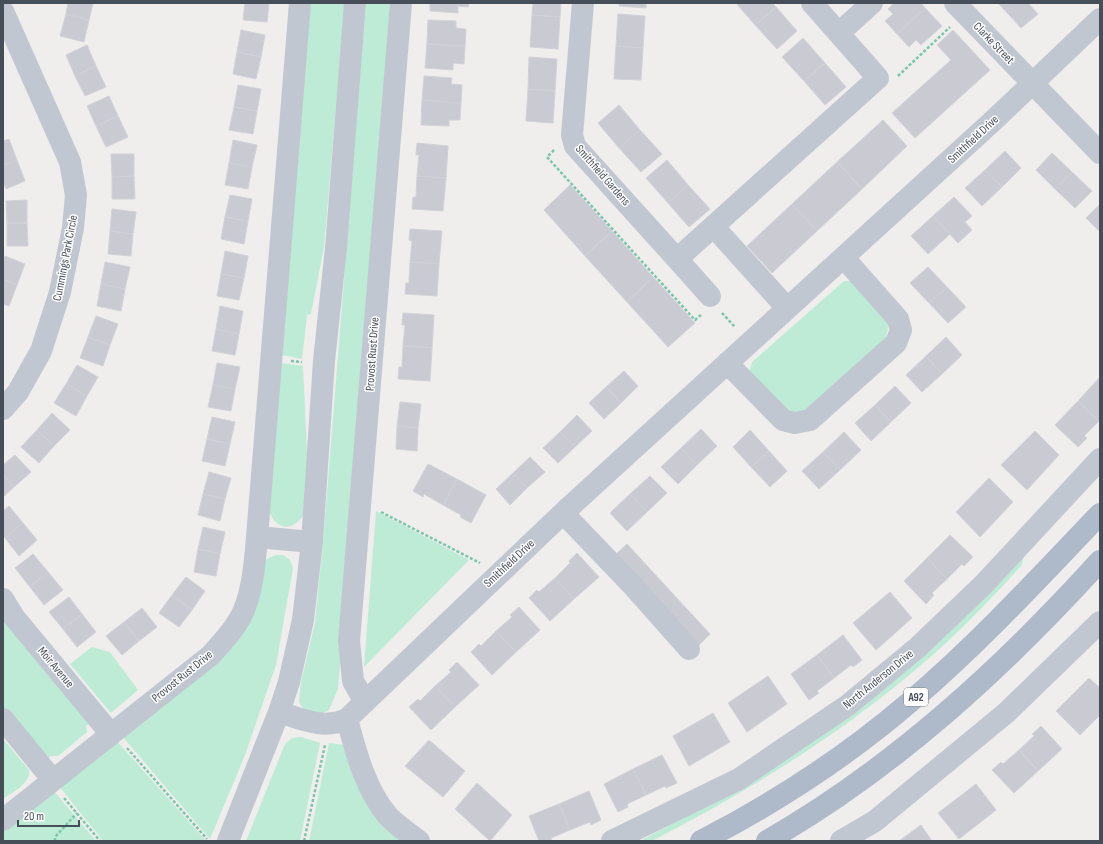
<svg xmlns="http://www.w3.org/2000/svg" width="1103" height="844" font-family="'Sofia Sans Condensed',sans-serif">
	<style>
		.green { fill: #bdebd5 }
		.building { fill: #cacbd2; stroke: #d1d2d8 }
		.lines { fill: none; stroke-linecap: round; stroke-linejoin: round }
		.path { stroke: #78c7aa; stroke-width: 2.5; stroke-dasharray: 3 2; stroke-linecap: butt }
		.minor { stroke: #c1c7d1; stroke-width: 22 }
		.major { stroke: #aeb9ca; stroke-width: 22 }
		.labels { text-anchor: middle; stroke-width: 3; stroke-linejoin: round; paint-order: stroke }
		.shield { fill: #fff; stroke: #7e838b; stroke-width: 1 }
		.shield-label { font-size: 11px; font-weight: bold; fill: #464e59 }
		.street-label { font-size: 12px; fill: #464e59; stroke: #fff }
	</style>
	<rect width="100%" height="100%" fill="#f0eded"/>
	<path class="green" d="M310,3h35l-21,244 -13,67 -4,1 -5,44 -20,-4z
		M366,3h28l-56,686 -9,21 -12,6 -12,-4 -6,-10 2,-20 14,-59 8,-79z
		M844,281h15l31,38 -5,24 -69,63 -16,7 -18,-5 -33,-34 3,-12z
		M281,363l22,3 4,87 -4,63c-12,16 -28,14 -34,-6z
		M376,511l93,49 -105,107z
		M1025,553l-4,13c-32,35 -65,70 -101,100 -82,70 -173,126 -268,175h-12l101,-54z
		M275,555h8l7,5 3,8 -17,97 -31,90 -35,84 -88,-103 102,-82 43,-95z
		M3,614l87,109 -4,3 1,6 -29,24h-7l-4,3 -44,-52z
		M92,647l18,5 28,38 -27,23 -41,-49z
		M301,737l19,6 -20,98h-54l39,-97 7,-6z
		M3,739l26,31c2,13 -16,22 -26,29z
		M116,740l90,101h-103l-44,-55z
		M329,743l15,2 59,96h-94z
		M53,790l43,51h-93v-12z"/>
	<path class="building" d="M68,3h25l-4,17 -23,-6z
		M245,3h24l-2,19 -24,-2z
		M430,3h39l-1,4 -10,-1v7l-28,-2z
		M533,3h28l-1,14 -28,-2z
		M619,3h27v5l-27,-2z
		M736,3h36l4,4 -21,18z
		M894,3h27l4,5 -28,26 -12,-13 8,-7 -5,-5z
		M998,3h30l10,11 -17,14z
		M776,7l21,24 -20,18 -22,-24z
		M925,8l17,18 -21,19 -5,-5 -7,7 -12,-13z
		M66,14l23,6 -5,22 -24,-6z
		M618,14l27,2 -2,32 -27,-2z
		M532,15l28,2 -2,32 -28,-2z
		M428,20l28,1v7l10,1 -1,17 -38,-2z
		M241,30l24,5 -4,22 -24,-5z
		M953,30l37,40 -75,68 -23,-25 59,-53 -14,-15z
		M803,38l22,25 -21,18 -22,-24z
		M427,44l38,2 -1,18 -11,-1v7l-28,-2z
		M87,45l9,21 -21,10 -9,-21z
		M616,46l27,2 -2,32 -27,-1z
		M237,52l24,5 -5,22 -23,-5z
		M529,57l28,2 -2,32 -27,-2z
		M825,63l21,24 -21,18 -21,-24z
		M96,66l10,21 -21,9 -10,-20z
		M424,76l28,2 -1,6 11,1 -1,18 -39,-3z
		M238,85l23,4 -4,22 -23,-4z
		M528,89l27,2 -2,32 -27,-2z
		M109,96l9,20 -22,10 -9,-20z
		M422,100l39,3 -1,17h-11v6l-28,-1z
		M619,105l21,25 -21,18 -21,-25z
		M234,107l23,4 -4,23 -24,-4z
		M118,116l10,21 -22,10 -10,-21z
		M883,120l24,26 -45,43 -25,-27z
		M640,130l22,24 -21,18 -22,-24z
		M9,139l8,21 -14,5v-24z
		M233,140l24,5 -5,22 -23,-4z
		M417,143l31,3 -2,32 -29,-2 2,-21h-3z
		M1005,151l16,17 -19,19 -17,-17z
		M1052,153l20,19 -17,17 -19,-19z
		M111,154h23v22l-22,1z
		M17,160l8,21 -19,8 -3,-7v-17z
		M667,160l21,25 -20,18 -22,-25z
		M837,162l25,27 -45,42 -25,-27z
		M229,163l23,4 -4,22 -23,-4z
		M985,170l17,17 -20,19 -17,-18z
		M1072,172l20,19 -17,17 -20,-19z
		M134,176l1,23h-23v-22z
		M417,176l29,2 -3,33 -31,-2 1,-12h3z
		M570,185l42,46 -27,25 -41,-46z
		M688,185l22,24 -21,18 -21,-24z
		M230,195l22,4 -4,22 -23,-4z
		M954,197l18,19 -7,6 7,8 -14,13 -25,-27z
		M27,200v23h-20l-1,-22z
		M792,204l25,27 -45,42 -25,-27z
		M1100,204v28l-14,-14z
		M112,209l24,3 -3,22 -23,-3z
		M933,216l17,18 -22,20 -17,-18z
		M225,217l23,4 -4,23 -23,-5z
		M7,223h20l1,23h-21z
		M410,229l32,2 -3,33 -29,-2 2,-21 -3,-1z
		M110,231l23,3 -2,22 -23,-2z
		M612,231l41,46 -26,25 -42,-46z
		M225,251l23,5 -4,22 -23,-4z
		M5,256l20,8 -8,21 -14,-6v-17z
		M105,262l25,5 -5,22 -24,-5z
		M410,262l29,2 -2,32 -32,-2 1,-11h3z
		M928,267l19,20 -18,16 -19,-20z
		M221,274l23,4 -5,22 -22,-4z
		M653,277l42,46 -27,24 -41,-45z
		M3,279l14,6 -8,21 -6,-2z
		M101,284l24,5 -4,22 -24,-5z
		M947,287l19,20 -18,16 -19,-20z
		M220,306l23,5 -4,23 -23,-5z
		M403,313l31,2 -2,33 -29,-2 2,-21h-3z
		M96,316l22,8 -8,21 -22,-8z
		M216,329l23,5 -4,21 -23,-4z
		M88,337l22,8 -7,21 -23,-8z
		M946,337l16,18 -20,19 -16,-18z
		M403,346l29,2 -2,33 -32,-2 1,-12h3z
		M926,356l16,18 -20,18 -16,-17z
		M217,363l23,4 -5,22 -22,-4z
		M77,365l21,12 -11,19 -21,-12z
		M624,371l14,15 -17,17 -15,-16z
		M1100,377v43l-1,1 -21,-20z
		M66,384l21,12 -11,20 -22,-13z
		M213,385l22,4 -4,22 -23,-4z
		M895,386l16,17 -20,19 -16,-17z
		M606,387l15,16 -17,16 -15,-16z
		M1078,401l21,20 -15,15 3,2 -9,9 -23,-22z
		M400,402l21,2 -3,24 -21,-2z
		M875,405l16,17 -20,19 -16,-18z
		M52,413l18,17 -16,16 -17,-16z
		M577,415l15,16 -17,16 -15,-15z
		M212,417l23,5 -5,22 -23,-5z
		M397,426l21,2 -1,23 -21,-2z
		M701,429l16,17 -20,19 -16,-17z
		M37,430l17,16 -15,17 -18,-16z
		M750,430l19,21 -18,16 -18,-20z
		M1035,431l24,24 -32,35 -26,-25z
		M560,432l15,15 -17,16 -15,-15z
		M844,432l17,18 -21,20 -17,-18z
		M207,439l23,5 -5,22 -23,-5z
		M681,448l16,17 -19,19 -17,-17z
		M769,451l18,20 -17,16 -19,-20z
		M823,452l17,18 -21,19 -17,-18z
		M15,455l16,17 -17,15 -11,-12v-10z
		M530,457l15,15 -18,16 -14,-15z
		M428,464l29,15 -14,26 -19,-11 -1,3 -10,-6z
		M209,472l22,6 -6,21 -22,-5z
		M513,473l14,15 -17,17 -14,-16z
		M3,475l11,12 -11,10z
		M650,476l17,17 -20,19 -17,-18z
		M989,478l24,24 -33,35 -24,-25z
		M457,479l29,16 -15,28 -11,-6 1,-2 -18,-10z
		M203,494l22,5 -5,22 -22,-6z
		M630,494l17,18 -20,19 -17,-18z
		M9,506l14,17 -18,15 -2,-2v-25z
		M23,523l14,17 -18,16 -14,-18z
		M203,527l22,5 -5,22 -22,-5z
		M950,535l23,22 -9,9 -2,-2 -15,15 -20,-21z
		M627,544l83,90 -12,12 -83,-91z
		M198,549l22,5 -4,22 -22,-4z
		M577,553l22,24 -25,22 -19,-21 15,-15 -1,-2z
		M33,554l15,18 -18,15 -15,-19z
		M927,558l20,21 -15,14 2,2 -8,9 -22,-23z
		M48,572l15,18 -19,15 -14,-18z
		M186,577l19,14 -13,19 -20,-15z
		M555,578l19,21 -24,22 -21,-23 8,-8 2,2z
		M890,592l22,26 -36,32 -23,-27z
		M172,595l20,15 -13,17 -20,-14z
		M69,597l13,17 -19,15 -14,-17z
		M519,607l21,23 -24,22 -20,-21 16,-14 -2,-2z
		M142,608l15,19 -18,14 -15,-19z
		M82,614l14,18 -19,15 -14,-18z
		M124,622l15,19 -17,14 -16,-19z
		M496,631l20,21 -24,23 -21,-23 8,-8 2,2z
		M843,635l19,25 -9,7 -2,-2 -17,13 -17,-23z
		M817,655l17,23 -17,13 2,2 -10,7 -18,-26z
		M457,662l22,23 -24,22 -20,-21 16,-14 -2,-2z
		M768,676l19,28 -40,28 -19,-29z
		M1089,678l11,10v27l-20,20 -24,-24z
		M435,686l20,21 -24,23 -22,-23 9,-8 2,2z
		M713,713l17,29 -41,24 -16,-30z
		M1041,726l21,23 -24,22 -19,-21 15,-14 -2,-2z
		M429,740l36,31 -22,26 -38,-31z
		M1019,750l19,21 -24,22 -22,-23 9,-8 2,2z
		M662,755l15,28 -11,5 -1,-2 -19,9 -13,-26z
		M633,769l13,26 -19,9 1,3 -10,5 -14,-28z
		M477,783l35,32 -22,26 -35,-32z
		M976,784l20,26 -37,29 -21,-26z
		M589,791l12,29 -10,5 -1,-3 -20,8 -11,-26z
		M559,804l11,26 -19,8 1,3h-13l-10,-25z
		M921,825l11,16h-33z"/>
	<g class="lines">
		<path class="path" d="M898,76l52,-49
			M554,150l-7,7 148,163 7,-6
			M722,313l13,14
			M291,361l11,1
			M381,512l99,51
			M127,748l80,91
			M64,798l36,43
			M55,841v-4l22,-24
			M304,841l21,-96"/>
		<path class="minor" d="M583,3l-11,132 3,11 102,113 201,-181 -66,-75
			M955,3l145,150
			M3,11l67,151 6,33 -3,33 -13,64 -19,59 -23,41 -15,17
			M839,33l33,-30
			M714,227l73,81
			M677,259l33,37
			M727,363l56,57 12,3 15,-3 86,-77 5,-13 -3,-11 -54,-61
			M563,513l71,74 55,62
			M257,537l55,5
			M3,599l11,18 96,116
			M365,702l-12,-21 -4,-40 52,-638
			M279,712c22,7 45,18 68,7l216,-206 432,-394 105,-100
			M3,719l49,60
			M347,719c9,33 18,70 41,97 8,9 21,17 31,25
			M3,820l208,-165c12,-14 26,-28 33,-45 9,-22 11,-49 13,-73l43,-534
			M228,841l51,-129 10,-30 14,-62 9,-78 12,-181 12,-113 19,-245
			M612,841l127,-62 109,-74 69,-57 66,-63 117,-126
			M841,841l34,-20 131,-108 94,-91"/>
		<path class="major" d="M701,841c74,-38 146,-85 209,-139 68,-58 129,-124 190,-188
			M767,841c127,-73 235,-172 333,-280"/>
	</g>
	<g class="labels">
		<rect class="shield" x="904" y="688" width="24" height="18" rx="3"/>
		<g class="shield-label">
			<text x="916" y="701">A92</text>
		</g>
		<g class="street-label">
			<text transform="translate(994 43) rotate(46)" y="4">Clarke Street</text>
			<text transform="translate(973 139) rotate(-43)" y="4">Smithfield Drive</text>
			<text transform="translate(603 175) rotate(49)" y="4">Smithfield Gardens</text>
			<text transform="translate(65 258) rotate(-79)" y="4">Cummings Park Circle</text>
			<text transform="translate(372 354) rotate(-86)" y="4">Provost Rust Drive</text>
			<text transform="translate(509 563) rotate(-43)" y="4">Smithfield Drive</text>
			<text transform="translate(56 667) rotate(50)" y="4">Moir Avenue</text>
			<text transform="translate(182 676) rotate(-39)" y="4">Provost Rust Drive</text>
			<text transform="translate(878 679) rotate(-39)" y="4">North Anderson Drive</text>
		</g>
	</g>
	<rect width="1103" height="844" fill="none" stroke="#464e59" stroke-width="8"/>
	<path d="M18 820v6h61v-6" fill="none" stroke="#464e59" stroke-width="2"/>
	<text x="24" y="820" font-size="12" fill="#464e59" stroke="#ffffff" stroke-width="3" paint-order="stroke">20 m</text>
</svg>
